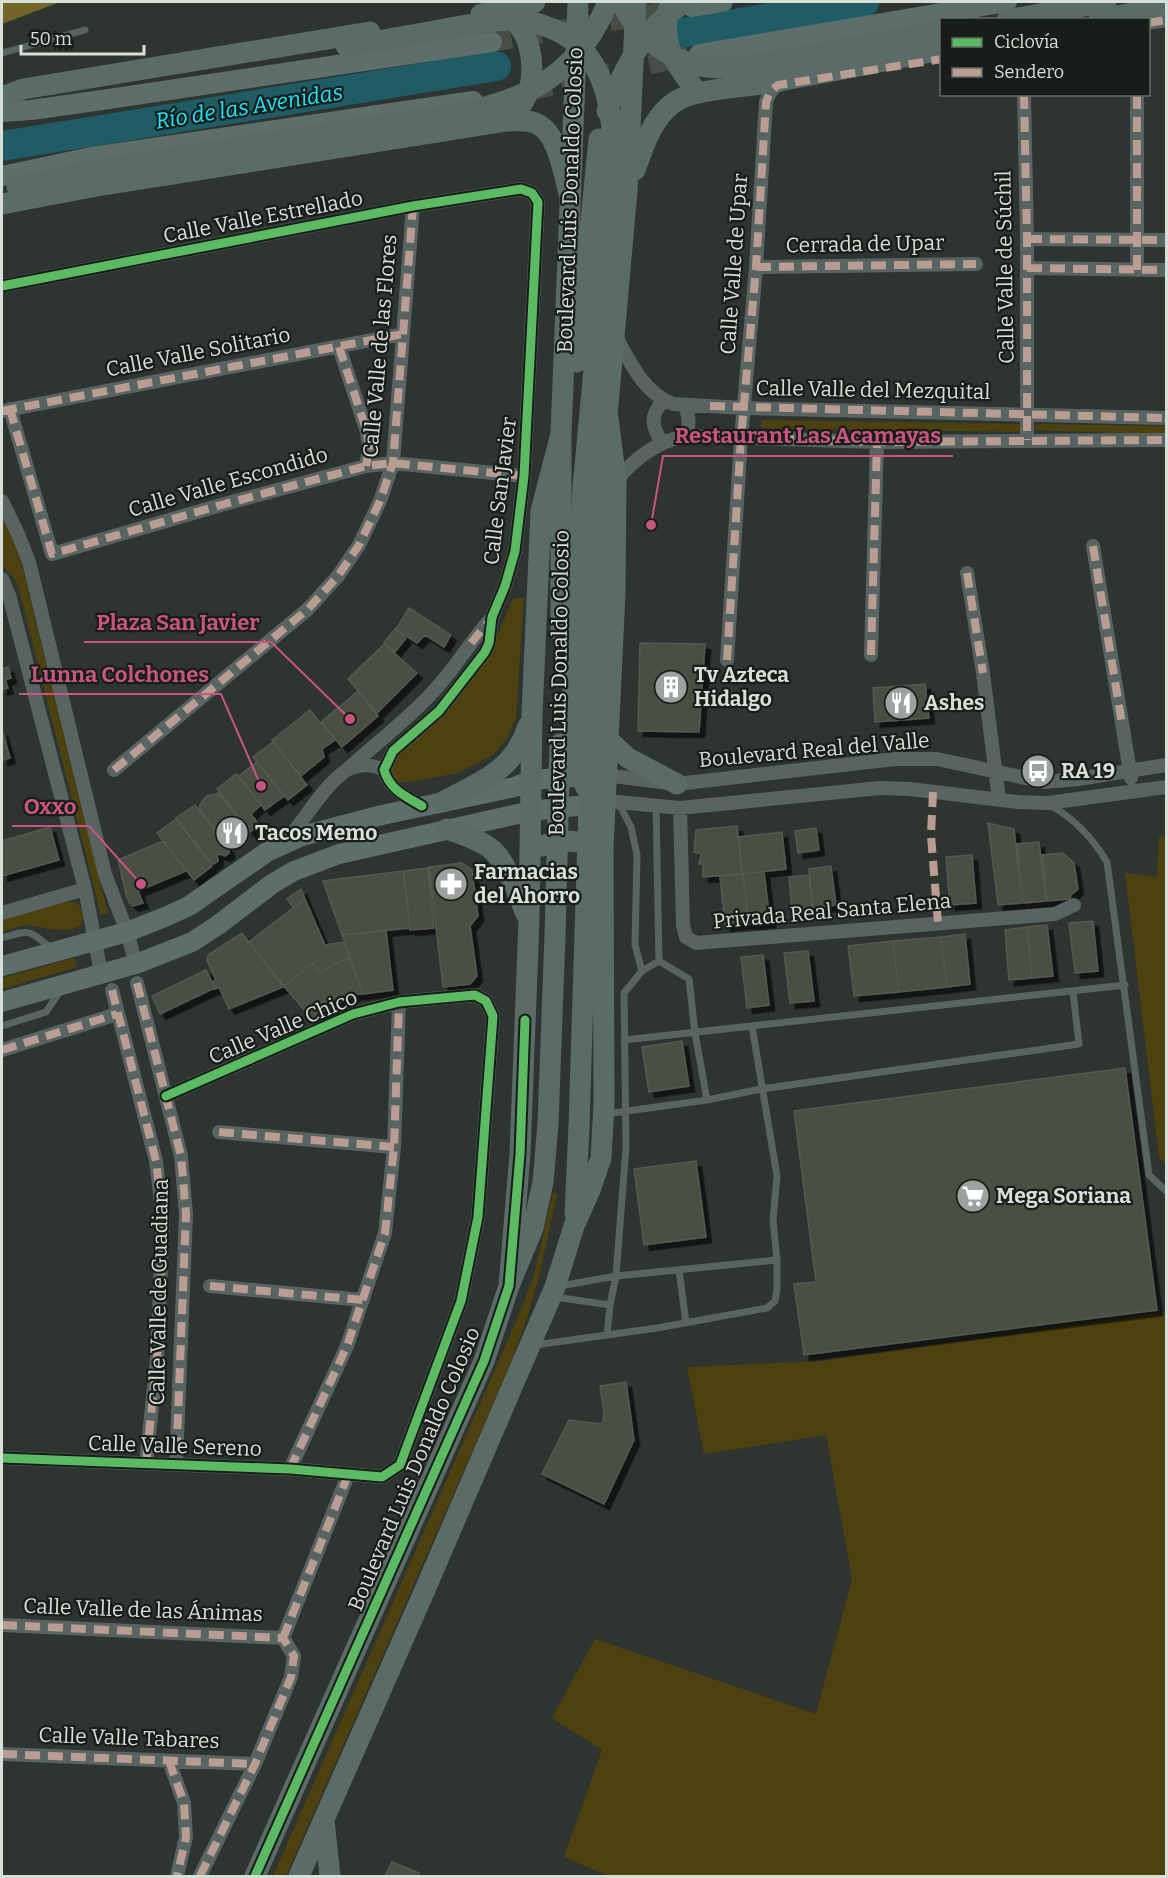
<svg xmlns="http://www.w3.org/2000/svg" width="1168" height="1878" font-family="Bitter,serif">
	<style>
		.green { fill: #4d420f }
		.forest { fill: #736428 }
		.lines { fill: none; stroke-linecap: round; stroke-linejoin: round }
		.river { stroke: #1f5c65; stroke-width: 30 }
		.building { fill: #4a5042; stroke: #545852; stroke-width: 1.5; filter: url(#shadow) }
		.secondary-tunnel { stroke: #474e48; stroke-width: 20; stroke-dasharray: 20 10; stroke-linecap: butt }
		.lane { stroke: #576461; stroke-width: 7 }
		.street { stroke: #576461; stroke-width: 14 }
		.secondary { stroke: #5e6f6b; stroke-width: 20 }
		.primary { stroke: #5b6c68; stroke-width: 21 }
		.primary-bridge { stroke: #5b6c68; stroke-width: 21 }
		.quiet { stroke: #b99d93; stroke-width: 8; stroke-dasharray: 15 8; stroke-linecap: butt }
		.cycleway-casing { stroke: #171d19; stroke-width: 13 }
		.cycleway { stroke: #5cba63; stroke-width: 9 }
		.labels { text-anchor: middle; stroke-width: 4.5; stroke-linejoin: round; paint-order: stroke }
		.street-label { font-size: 21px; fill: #d7dfd9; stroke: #171d19 }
		.poi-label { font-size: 21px; font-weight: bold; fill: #d7dfd9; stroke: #171d19; text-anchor: start }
		.water-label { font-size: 22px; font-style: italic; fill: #20e5fe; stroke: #171d19 }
		.leader { fill: none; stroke: #c85481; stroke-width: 2 }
		.callout-dot { fill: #c85481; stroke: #171d19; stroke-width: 2 }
		.callout-label { font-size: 22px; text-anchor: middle; font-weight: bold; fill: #c85481; stroke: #171d19; stroke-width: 4.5; stroke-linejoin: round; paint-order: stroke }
	</style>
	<defs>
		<filter id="shadow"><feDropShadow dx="5.5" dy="5.5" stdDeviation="0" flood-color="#0009"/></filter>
	</defs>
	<rect width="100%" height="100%" fill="#2e342f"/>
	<path class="green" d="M762,420l258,4 2,8 -261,-4z
		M1036,424l130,2v9l-132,-5z
		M2,518l8,15 12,33 86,347 -7,2 -83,-330 -5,-9 -11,-10z
		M524,597l-8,121 -9,20 -14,17 -35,18 -48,9h-11l-8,-6 1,-15 96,-104 25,-58z
		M1159,836l7,1v327l-7,-7 -34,-284 32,4z
		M68,901l11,3 4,13 -2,9 -13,4h-10l-34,-5 -22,7v-12z
		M74,958l3,9 -75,22v-11z
		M553,1193l4,1 -18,83 -13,44 -16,44 -224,511h-13l245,-559 16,-42z
		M1166,1312v564h-558l-44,-19 38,-107 -50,-32 43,-79 221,75 36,-135 -26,-144 -122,19 -17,-87 135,-6z"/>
	<path class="forest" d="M2,2h58l-58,22z"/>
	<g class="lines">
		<path class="river" d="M675,34l189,-32
			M2,146l494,-80"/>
	</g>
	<path class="building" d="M409,608l42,27 -7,12 -19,-12 -8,8 -21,-14z
		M395,629l11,9 -11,14 -11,-9z
		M640,643l65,1 -6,88 -61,-1z
		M384,644l33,29 -40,40 -29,-34z
		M8,667l3,11 -6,2 3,8 -6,2v-21z
		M925,684l4,34 -54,4 -2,-34z
		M358,691l20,25 -36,31 -21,-25z
		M310,710l25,30 -13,9 2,8 -23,19 -29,-36z
		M2,730l8,28 -8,2z
		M273,742l34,43 -19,15 -35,-43z
		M257,762l27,34 -19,14 -26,-34z
		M236,774l25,31 -10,9 8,11 -9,7 -33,-43z
		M218,793l20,24v6l-6,7 -7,1 -2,-2 -5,4 -19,-25 2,-5 6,-7z
		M195,805l34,44v4l-4,3 -6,-2 -2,1 1,6 -4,3 -3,-1 -35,-45z
		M176,819l36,47 -18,14 -37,-47z
		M988,823l26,6 8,74 -24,2z
		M737,826l5,48 -39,3v-13h-4l2,-10 -7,-2 2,-22z
		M50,827l9,33 -57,16v-35z
		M816,828l3,22 -21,3 -3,-22z
		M782,832l4,37 -44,5 -3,-37z
		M163,841l23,30 -48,20 5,12 -10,3 -4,-4 -3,-8 -8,-34z
		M1039,842l7,59 -22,2 -7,-59z
		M1063,853l11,10 4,26 -7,6 -1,4 -23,2 -5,-46z
		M972,855l4,48 -26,2 -4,-48z
		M462,863l10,7 6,46 -8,10 7,50 -7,8 -27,3 -14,-120z
		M831,866l5,39 -23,3 -4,-39z
		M428,868l6,60 -24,2 -6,-59z
		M403,871l7,57 -68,7 -19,-54z
		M764,872l6,50 -21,2 -6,-50z
		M743,874l6,49 -24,3 -5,-50z
		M809,875l3,35 -20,2 -3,-35z
		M301,889l4,10 -11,9 -7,-9z
		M305,899l20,46 19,-3 6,17 -16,4 -13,10 -9,-10 -28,23 -35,-44z
		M1093,921l5,50 -23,2 -6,-50z
		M1047,925l6,51 -21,2 -5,-51z
		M1027,927l5,51 -23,2 -4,-50z
		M386,931l7,59 -30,4 -21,-59z
		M242,933l41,54 -54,22 -10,-22 -4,2 -3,-7 4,-2 -9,-19 1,-6z
		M965,934l5,50 -23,3 -6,-50z
		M941,937l6,50 -48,5 -6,-51z
		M893,941l6,51 -45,4 -6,-50z
		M808,951l6,50 -24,2 -6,-50z
		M763,955l6,50 -22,3 -6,-51z
		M350,959l13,35h-6l-46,24 -27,-32 28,-23 9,10 13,-10z
		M206,970l9,18 -55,26 -8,-18z
		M682,1041l7,45 -40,6 -7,-45z
		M1125,1068l32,242 -353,45 -10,-71 22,-2 -22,-171z
		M696,1161l10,76 -62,8 -10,-76z
		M626,1382l8,58 -30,64 -62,-30 27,-54 33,4 2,-10 -4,-28z
		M392,1862l27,11 -1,3h-33z"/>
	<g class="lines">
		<path class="secondary-tunnel" d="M492,42l186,-33
			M532,90l156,-34"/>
		<path class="lane" d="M2,53l83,-23
			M618,802l13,25 6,28 -2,90 7,26
			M1050,805c25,14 42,32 57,57l42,313 17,16
			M656,806l3,155 -17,10 -18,22 2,154 -10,129 161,-16 -4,-40 4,-44 -25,-150
			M2,938c30,-9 26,-8 50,11
			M659,961l30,18 6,54 12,67
			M2,1026l44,-14 15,-22
			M624,1040l501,-55
			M606,1114l101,-14 54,-11 318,-45 -6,-52
			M679,1270l7,53
			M555,1297l55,8 6,-29 -56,10
			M607,1335l3,-30
			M535,1345l122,-17 110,-20 8,-7 2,-12v-29"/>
		<path class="street" d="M1148,23l18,-3
			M1024,94l3,145v201
			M1027,239l139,1
			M756,267l220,-3
			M1027,268l139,2
			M1137,270v-176
			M2,286l411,-80 108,-17 11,4 6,9 -14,274 -9,75 -10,35 -13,31 -3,26 -4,9 -46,59 -46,40 -9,19c6,20 21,26 38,36
			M615,335c14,25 29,59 58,69l71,4 422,10
			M339,347l28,85 2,16 -3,18
			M685,405c4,12 5,19 1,31
			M10,409l42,145 169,-49 145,-39 27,-3 131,13
			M2,411l401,-77
			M662,443c-10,-17 -13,-26 1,-42
			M616,481c18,-22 41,-40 70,-45l191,6 289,-2
			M2,501l16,33 11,28 76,312 22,58 9,32
			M1093,546l38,232
			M967,573l16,100 16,127
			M2,579l7,16 76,294 16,84
			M871,655l6,-213
			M727,660l14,-221 15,-172 10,-165c3,-9 7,-17 17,-18
			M349,769c13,-5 22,-5 35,1
			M114,770l194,-161 30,-33 21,-31 21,-44 13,-38 20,-257
			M605,775l72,9 218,-25h42l107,23 34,-3 88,-14
			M604,803l14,-1 62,6 200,-20 30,1 108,13 30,1 118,-16
			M680,808l3,117 3,12 10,6 359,-29 19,-9
			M287,840c20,-23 35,-53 61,-71 27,-25 58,-48 83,-75 23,-24 39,-52 61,-77
			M2,913l83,-24
			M137,983l44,173 5,58 -10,250
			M112,990l44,171 7,57 -6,141 -11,104
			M2,1050l115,-36
			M219,1132l175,15
			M210,1286l153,14
			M2,1458l288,11 92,8 18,-12 61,-164 17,-84 15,-201 -7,-15 -11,-6 -76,7 -46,12 -187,82
			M290,1469l57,-123 38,-113 9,-86 5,-145
			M2,1625l281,13
			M283,1638l65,-163
			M2,1754l253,10
			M169,1761l15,42 2,34 -9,39
			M200,1876l55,-112 36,-87 3,-21 -11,-18"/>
		<path class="secondary" d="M692,7l31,-5
			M699,54l308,-52
			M2,112l29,-2 71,-10 390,-58
			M2,176l89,-19 382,-56
			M2,966l125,-34 38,-15 24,-11 78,-54 35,-16 80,-21 133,-28 16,-7 42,-3
			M2,1002l134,-38 56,-22 26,-17 54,-41 22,-13 45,-17 192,-43 73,-8"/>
		<path class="primary" d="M670,2c-11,40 4,62 28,91
			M481,14l44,-7 10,-5
			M500,15c31,5 38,56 27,80 -5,11 -12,18 -20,26
			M1007,20l99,-18
			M1099,20l67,-14
			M749,66l193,-35
			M2,97l21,-8 347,-57
			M635,170c9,-25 19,-58 45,-71 20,-10 59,-11 81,-15 61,-10 121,-23 181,-34
			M17,187l76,-17 267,-42
			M2,204l95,-18 410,-65c10,0 23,-2 32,4 20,11 25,52 31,72
			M577,362l22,-223
			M598,516l29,-325 9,-189
			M561,534v-100l17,-432
			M607,739l21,19 49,26
			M443,802c38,-21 71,-31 85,-76
			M447,829c15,5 30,10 43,19 16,12 29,48 36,66
			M542,846c21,-8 40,-5 61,2
			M575,1214l4,-88
			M509,1286l11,-132 9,-234 3,-206 9,-203 20,-77
			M324,1820l6,56
			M255,1876l229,-515 25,-75 24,-58 10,-46 5,-58
			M299,1876l125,-284 131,-305 19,-61 16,-36 11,-32 3,-54 -1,-256 12,-255 1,-112 -8,-63"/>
		<path class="primary-bridge" d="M621,2c18,37 52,63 95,66 11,0 22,-2 33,-2
			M346,46c33,-5 66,-11 99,-17 23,-4 46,-9 68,-9 14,-1 28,4 40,9 52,22 59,78 61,128l-31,330 -8,129 -2,83 1,67 16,28
			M607,111c17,-43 38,-86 79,-109
			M360,128c102,-16 204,-15 248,-126
			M561,632v-98
			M548,1124l7,-188 5,-192
			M579,1126l19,-610"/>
		<path class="quiet" d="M1148,23l18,-3
			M1024,94l3,145v201
			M1027,239l139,1
			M756,267l220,-3
			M1027,268l139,2
			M1137,270v-176
			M339,347l28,85 2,16 -3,18
			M710,406l456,12
			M10,409l42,145 169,-49 145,-39 27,-3 131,13
			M2,411l401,-77
			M710,437l167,5 289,-2
			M1093,546l29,178
			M967,573l16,100
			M471,643l19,-23
			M871,655l6,-213
			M727,660l14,-221 15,-172 10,-165 4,-10 8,-7 164,-26
			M114,770l194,-161 30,-33 21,-31 21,-44 13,-38 20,-257
			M933,792l-2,43 7,88
			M137,983l44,173 5,58 -10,250
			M112,990l44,171 7,57 -6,141 -11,104
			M2,1050l115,-36
			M219,1132l175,15
			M210,1286l153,14
			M290,1469l57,-123 38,-113 9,-86 5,-145
			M2,1625l281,13
			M283,1638l65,-163
			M2,1754l253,10
			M169,1761l15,42 2,34 -9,39
			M200,1876l55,-112 36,-87 3,-21 -11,-18"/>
		<defs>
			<path id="cycleway" d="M2,286l411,-80 108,-17 11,4 6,9 -14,274 -9,75 -10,35 -13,31 -3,26 -4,9 -46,59 -46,40 -9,19c6,20 21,26 38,36
				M2,1458l288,11 92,8 18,-12 61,-164 17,-84 15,-201 -7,-15 -11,-6 -76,7 -46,12 -187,82
				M255,1876l229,-515 25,-75 11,-132 5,-134"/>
		</defs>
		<use href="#cycleway" class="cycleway-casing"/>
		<use href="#cycleway" class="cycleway"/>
	</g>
	<defs>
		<symbol id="building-disc" viewBox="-11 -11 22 22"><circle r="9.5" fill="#9ca39e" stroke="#171d19"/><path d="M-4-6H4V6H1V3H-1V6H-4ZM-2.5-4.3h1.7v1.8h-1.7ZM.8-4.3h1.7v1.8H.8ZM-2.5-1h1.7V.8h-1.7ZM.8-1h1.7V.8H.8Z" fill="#fff"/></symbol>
		<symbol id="restaurant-disc" viewBox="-11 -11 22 22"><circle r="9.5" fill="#9ca39e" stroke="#171d19"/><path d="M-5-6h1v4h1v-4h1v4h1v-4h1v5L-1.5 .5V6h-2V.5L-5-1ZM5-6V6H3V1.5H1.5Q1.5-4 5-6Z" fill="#fff"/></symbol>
		<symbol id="bus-disc" viewBox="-11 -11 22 22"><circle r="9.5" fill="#9ca39e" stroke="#171d19"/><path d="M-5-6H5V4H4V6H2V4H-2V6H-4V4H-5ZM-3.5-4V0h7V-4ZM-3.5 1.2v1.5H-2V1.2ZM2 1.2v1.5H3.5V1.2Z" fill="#fff"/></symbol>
		<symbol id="pharmacy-disc" viewBox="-11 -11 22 22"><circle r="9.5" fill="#9ca39e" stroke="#171d19"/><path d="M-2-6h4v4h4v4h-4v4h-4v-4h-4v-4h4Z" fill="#fff"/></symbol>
		<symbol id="supermarket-disc" viewBox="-11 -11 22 22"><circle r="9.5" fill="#9ca39e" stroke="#171d19"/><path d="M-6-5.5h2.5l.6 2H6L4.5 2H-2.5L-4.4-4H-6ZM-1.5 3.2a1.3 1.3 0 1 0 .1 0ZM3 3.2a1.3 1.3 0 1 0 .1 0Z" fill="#fff"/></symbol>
	</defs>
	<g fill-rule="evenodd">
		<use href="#building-disc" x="652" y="668" width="38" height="38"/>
		<use href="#restaurant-disc" x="882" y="684" width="38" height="38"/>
		<use href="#bus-disc" x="1019" y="752" width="38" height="38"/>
		<use href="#restaurant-disc" x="213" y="814" width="38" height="38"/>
		<use href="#pharmacy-disc" x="432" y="865" width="38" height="38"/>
		<use href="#supermarket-disc" x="954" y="1177" width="38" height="38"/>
	</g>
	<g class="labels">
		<g class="street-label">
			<text transform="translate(570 200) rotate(-88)" y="7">Boulevard Luis Donaldo Colosio</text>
			<text transform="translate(263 217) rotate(-11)" y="7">Calle Valle Estrellado</text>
			<text transform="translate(865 244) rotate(-1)" y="7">Cerrada de Upar</text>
			<text transform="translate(734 264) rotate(-86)" y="7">Calle Valle de Upar</text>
			<text transform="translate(1005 267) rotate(-91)" y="7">Calle Valle de Súchil</text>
			<text transform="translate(380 346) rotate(-85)" y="7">Calle Valle de las Flores</text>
			<text transform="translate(198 352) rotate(-11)" y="7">Calle Valle Solitario</text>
			<text transform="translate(873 390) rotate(1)" y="7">Calle Valle del Mezquital</text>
			<text transform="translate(228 482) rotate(-16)" y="7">Calle Valle Escondido</text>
			<text transform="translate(500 491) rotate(-83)" y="7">Calle San Javier</text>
			<text transform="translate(559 683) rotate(-89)" y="7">Boulevard Luis Donaldo Colosio</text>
			<text transform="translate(814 750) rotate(-5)" y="7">Boulevard Real del Valle</text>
			<text transform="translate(832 911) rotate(-5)" y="7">Privada Real Santa Elena</text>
			<text transform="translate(283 1027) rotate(-23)" y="7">Calle Valle Chico</text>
			<text transform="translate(159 1292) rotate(-89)" y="7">Calle Valle de Guadiana</text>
			<text transform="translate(175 1446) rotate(2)" y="7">Calle Valle Sereno</text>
			<text transform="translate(414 1469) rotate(-67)" y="7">Boulevard Luis Donaldo Colosio</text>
			<text transform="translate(143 1610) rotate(2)" y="7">Calle Valle de las Ánimas</text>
			<text transform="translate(129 1738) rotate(2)" y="7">Calle Valle Tabares</text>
		</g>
		<g class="poi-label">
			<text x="694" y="682">Tv Azteca<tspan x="694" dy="24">Hidalgo</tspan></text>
			<text x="924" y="710">Ashes</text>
			<text x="1061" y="778">RA 19</text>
			<text x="255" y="840">Tacos Memo</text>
			<text x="474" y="879">Farmacias<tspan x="474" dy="24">del Ahorro</tspan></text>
			<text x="996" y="1203">Mega Soriana</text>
		</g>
		<g class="water-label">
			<text transform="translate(249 106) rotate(-9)" y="8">Río de las Avenidas</text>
		</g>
	</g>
	<path class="leader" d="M651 525L663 456H953M350 719L271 642H84M261 786L221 694H19M141 884L89 826H12"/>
	<g class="callout-dot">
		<circle cx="651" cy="525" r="6"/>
		<circle cx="350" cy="719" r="6"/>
		<circle cx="261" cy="786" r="6"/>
		<circle cx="141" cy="884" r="6"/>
	</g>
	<g class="callout-label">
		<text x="808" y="443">Restaurant Las Acamayas</text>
		<text x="178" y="630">Plaza San Javier</text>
		<text x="120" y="682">Lunna Colchones</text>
		<text x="50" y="814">Oxxo</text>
	</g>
	<rect width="1168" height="1878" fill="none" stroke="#d7dfd9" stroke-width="6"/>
	<rect x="940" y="18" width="210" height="78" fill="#171d19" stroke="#646b66" stroke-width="1.5"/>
	<rect x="952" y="38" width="30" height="9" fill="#5cba63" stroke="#646b66" stroke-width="1.5"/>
	<text x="994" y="48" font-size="18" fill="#d7dfd9">Ciclovía</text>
	<rect x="952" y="68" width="30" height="9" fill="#b99d93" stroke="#646b66" stroke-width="1.5"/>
	<text x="994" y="78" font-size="18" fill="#d7dfd9">Sendero</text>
	<path d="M21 45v9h123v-9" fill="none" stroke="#d7dfd9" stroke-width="3"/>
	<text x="30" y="45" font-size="18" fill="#d7dfd9" stroke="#171d19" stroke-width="4.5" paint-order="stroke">50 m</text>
</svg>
